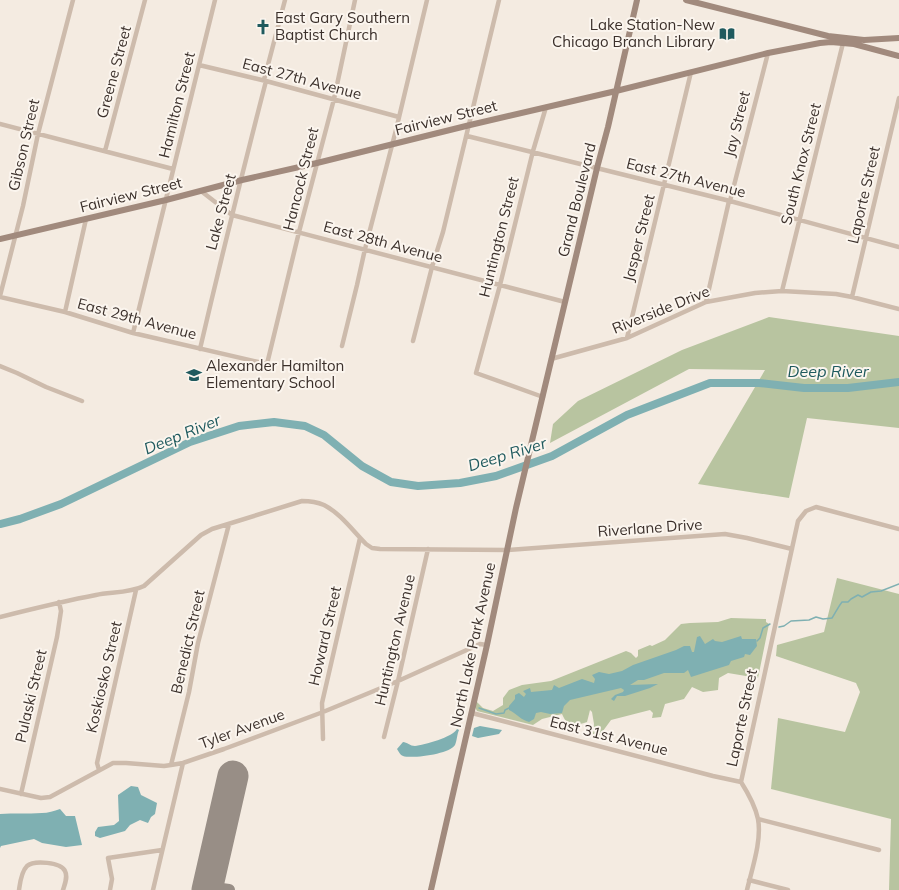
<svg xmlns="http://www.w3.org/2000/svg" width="899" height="890" font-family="Mulish,sans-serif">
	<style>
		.green { fill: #b8c4a0 }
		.water { fill: #7fb0b2 }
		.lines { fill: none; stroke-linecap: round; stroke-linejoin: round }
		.stream { stroke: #7fb0b2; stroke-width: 1.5 }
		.river { stroke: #7fb0b2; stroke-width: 8 }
		.taxiway { stroke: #988e86; stroke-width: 12 }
		.runway { stroke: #988e86; stroke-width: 31 }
		.street { stroke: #cdbbac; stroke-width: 4.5 }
		.secondary { stroke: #a18a7d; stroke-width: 6 }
		.labels { text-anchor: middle; stroke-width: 4; stroke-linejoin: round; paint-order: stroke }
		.poi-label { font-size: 15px; fill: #3b302b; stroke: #fbf5ee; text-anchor: start }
		.street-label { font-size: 15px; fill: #3b302b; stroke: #fbf5ee }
		.water-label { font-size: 16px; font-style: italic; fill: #1f5a5e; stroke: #fbf5ee }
	</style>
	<rect width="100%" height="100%" fill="#f4ebe1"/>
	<path class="green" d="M769,317l130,19v92l-92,-10 -18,80 -91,-14 67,-114 -76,-1 -139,74 3,-19 25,-23 104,-51z
		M837,578l62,16v296h-10l2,-71 -120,-30 7,-71 67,14 15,-40 -4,-9 -80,-27 1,-11 47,-13z
		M731,618l35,1v3l3,2 -11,54 -30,-5 -9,5 -1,12 -15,2 -11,-5 -8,12 -19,5 -4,13 -9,1 1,-5 -3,-3 -39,10 -11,15 -7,-1 1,-10 -2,-12 -2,-2 -3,12c-13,4 -19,6 -25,-8l-20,5 -9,6 -56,-14 -2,-4 1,-6 7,7 10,3 10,-6v-7l6,-8 13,-5 29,-4 75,-30 5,2 5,5 2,-2v-6l12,-5 2,1 13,-6 16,-16 9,-1 28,-1z"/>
	<path class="water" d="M700,636l5,8 8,-5 2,2 7,1 19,-6 1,3h14l1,7 -7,9 -5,-1 -1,3 -13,4 -2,4 -38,12 -3,-7 -4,3h-20l-20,7h-6l-8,5 28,-1 -8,4 -25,8h-8l-3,5 -3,-2 4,-4 8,-3 1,-2 -3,-2 -51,12 -6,6 -2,7 -12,1 -9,-2 -5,1 -2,6 -5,3c-8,-2 -12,-8 -20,-12v-4l6,-7v-4l4,-2 5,4 2,-3 -3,-3 7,-3 1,4 21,-2 2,-5 5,3 23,-9 12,4 1,-4 -3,-4 7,-3 10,2 13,-3 11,-6 43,-15 8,-4h6l2,6h2l3,-15z
		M480,726l22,4 -3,4 -21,4 -6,-2 2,-8z
		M457,729l2,1c-2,4 -2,11 -4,15 -5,9 -43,14 -52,11 -3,-1 -4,-4 -6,-7l6,-7c4,0 7,4 12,4 9,-1 38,-9 42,-17z
		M131,786l7,1 3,8 16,8 -2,11 -4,3 -3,6 -8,-3 -10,5 -5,6 -25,7 -5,-2v-4l3,-5 16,-2 5,-4 -1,-26z
		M60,809l6,7h9l7,29 -16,2 -24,-4 -8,-4 -33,7 -1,2v-34c14,-1 27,0 42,-1 6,0 12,-2 18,-4z"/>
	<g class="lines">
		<path class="stream" d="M779,627l5,-1 7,-5 18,-1 7,-3 7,2 9,-1c4,-6 6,-11 10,-16h6l3,-3 7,-4 4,2 9,-5 10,-1 18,-7
			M757,641l3,-3 3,-10 7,-4
			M479,708l17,6 8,-1 1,-3 4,-2"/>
		<path class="river" d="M0,524l20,-5 41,-15 129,-62 49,-16 35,-4 31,4 19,9 38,31 29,16 27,4 42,-3 36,-7 56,-20 75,-41 83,-32h49l45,5h44l51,-6"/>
		<path class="taxiway" d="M207,887l22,3"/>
		<path class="runway" d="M207,890l26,-114"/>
		<path class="street" d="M199,65l67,16 133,36
			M264,80l21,-80
			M0,124l173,45
			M467,136l263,65 169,46
			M105,151l40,-151
			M201,191l31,24 333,87
			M730,201l38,-148
			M782,291l61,-248
			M0,296l23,-90 15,-72 35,-134
			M0,297l65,15 68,21 134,31 32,-132 35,-133 21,-99
			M852,297l47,-199
			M706,302l23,-101
			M65,312l21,-93
			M133,333l82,-333
			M627,338l64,-266
			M413,341l19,-74 11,-35 56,-232
			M342,346l15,-61 8,-36 31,-119 31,-130
			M200,349c21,-90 43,-179 66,-268
			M551,359l76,-21 79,-36 49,-9 27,-2 54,3 16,3 47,12
			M0,366l17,7 29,14 36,14
			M543,397l-67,-24 24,-88 33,-134 13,-44
			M0,617c32,-8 64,-16 96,-22 15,-3 34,-2 48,-9l57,-51 11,-6 90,-28c7,0 15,1 22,4 16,8 29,26 42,39l6,4 8,1 127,1 218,-16 22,4 45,11
			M472,713l241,63 28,6
			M384,737l14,-56 30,-132
			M323,739l-1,-36 38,-165
			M171,765l18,-73 9,-49 31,-119
			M99,770l-2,-7 39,-173
			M0,789l41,9 9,-1 63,-34h13l38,3 7,-1 12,-2 41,-14 99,-37 75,-31 82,-37 7,1
			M21,794l36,-157 4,-26 -2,-9
			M758,819l121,31
			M749,880l39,10
			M19,890c1,-7 2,-18 8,-24 7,-6 34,-4 38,5 3,6 0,13 -2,19
			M110,890l2,-11 -4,-21 54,-8
			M153,890l30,-127
			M747,890c5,-21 15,-50 11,-71 -3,-14 -10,-26 -17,-37l57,-261 8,-10 10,-4 83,22"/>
		<path class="secondary" d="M686,0l142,36 36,4 35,-2
			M0,239l166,-39 76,-20 75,-17 153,-38 146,-34 152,-38 52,-10 11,-1 23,2 45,12
			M431,890l56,-245 29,-137 81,-340 11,-41 29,-127"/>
	</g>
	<defs>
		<symbol id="church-bare" viewBox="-9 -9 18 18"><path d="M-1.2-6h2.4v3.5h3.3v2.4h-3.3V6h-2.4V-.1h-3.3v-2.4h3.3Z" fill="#1f5a5e" stroke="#fbf5ee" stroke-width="2.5" paint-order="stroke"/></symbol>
		<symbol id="library-bare" viewBox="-9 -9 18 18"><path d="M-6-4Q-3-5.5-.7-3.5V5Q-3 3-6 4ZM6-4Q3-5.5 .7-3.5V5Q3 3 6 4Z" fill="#1f5a5e" stroke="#fbf5ee" stroke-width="2.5" paint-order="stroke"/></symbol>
		<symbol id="school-bare" viewBox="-9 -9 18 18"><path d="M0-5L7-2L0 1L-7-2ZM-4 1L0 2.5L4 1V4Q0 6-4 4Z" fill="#1f5a5e" stroke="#fbf5ee" stroke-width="2.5" paint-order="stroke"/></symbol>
	</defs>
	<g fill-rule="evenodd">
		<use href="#church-bare" x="252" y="16" width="22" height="22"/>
		<use href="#library-bare" x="716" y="23" width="22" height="22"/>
		<use href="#school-bare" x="183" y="364" width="22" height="22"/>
	</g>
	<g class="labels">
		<g class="poi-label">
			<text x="275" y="23">East Gary Southern<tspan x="275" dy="17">Baptist Church</tspan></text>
			<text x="715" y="30" text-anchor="end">Lake Station-New<tspan x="715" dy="17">Chicago Branch Library</tspan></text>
			<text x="206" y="371">Alexander Hamilton<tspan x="206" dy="17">Elementary School</tspan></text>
		</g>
		<g class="street-label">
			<text transform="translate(114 72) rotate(-75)" y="5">Greene Street</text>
			<text transform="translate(302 79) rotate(15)" y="5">East 27th Avenue</text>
			<text transform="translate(177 105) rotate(-76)" y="5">Hamilton Street</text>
			<text transform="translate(446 118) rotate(-14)" y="5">Fairview Street</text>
			<text transform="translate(737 124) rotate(-76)" y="5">Jay Street</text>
			<text transform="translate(24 145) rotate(-77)" y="5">Gibson Street</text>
			<text transform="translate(801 164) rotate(-76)" y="5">South Knox Street</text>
			<text transform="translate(686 178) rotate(14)" y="5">East 27th Avenue</text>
			<text transform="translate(301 179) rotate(-76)" y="5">Hancock Street</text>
			<text transform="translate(131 195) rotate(-14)" y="5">Fairview Street</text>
			<text transform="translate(864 195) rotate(-77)" y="5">Laporte Street</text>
			<text transform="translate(577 200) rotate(-76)" y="5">Grand Boulevard</text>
			<text transform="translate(221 212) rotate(-75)" y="5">Lake Street</text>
			<text transform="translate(499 237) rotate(-76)" y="5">Huntington Street</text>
			<text transform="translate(639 238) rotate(-76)" y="5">Jasper Street</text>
			<text transform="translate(383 242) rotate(15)" y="5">East 28th Avenue</text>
			<text transform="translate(661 310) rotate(-22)" y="5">Riverside Drive</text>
			<text transform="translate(137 319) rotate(15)" y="5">East 29th Avenue</text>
			<text transform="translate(650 528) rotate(-4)" y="5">Riverlane Drive</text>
			<text transform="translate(325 636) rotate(-77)" y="5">Howard Street</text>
			<text transform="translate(395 640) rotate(-77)" y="5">Huntington Avenue</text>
			<text transform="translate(188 642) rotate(-77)" y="5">Benedict Street</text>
			<text transform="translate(473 645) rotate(-78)" y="5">North Lake Park Avenue</text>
			<text transform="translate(104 677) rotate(-77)" y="5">Koskiosko Street</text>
			<text transform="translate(31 696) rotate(-77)" y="5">Pulaski Street</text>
			<text transform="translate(742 718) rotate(-78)" y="5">Laporte Street</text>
			<text transform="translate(242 729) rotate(-20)" y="5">Tyler Avenue</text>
			<text transform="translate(609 736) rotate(14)" y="5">East 31st Avenue</text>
		</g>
		<g class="water-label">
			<text x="828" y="377">Deep River</text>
			<text transform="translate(182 434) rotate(-22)" y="6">Deep River</text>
			<text transform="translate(507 454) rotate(-17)" y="6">Deep River</text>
		</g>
	</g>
</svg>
